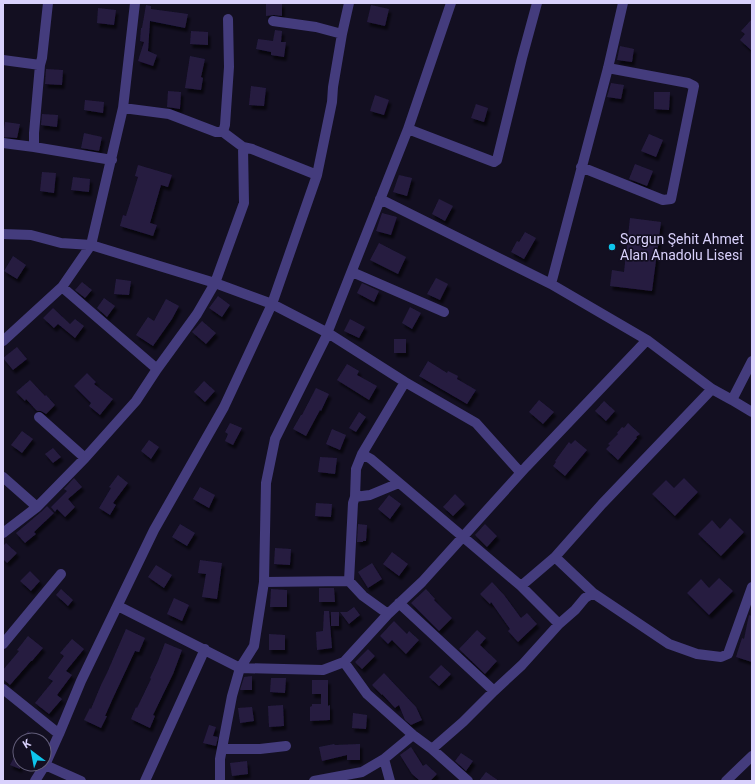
<svg xmlns="http://www.w3.org/2000/svg" width="755" height="784" font-family="Roboto,sans-serif">
	<style>
		.building { fill: #261c41; filter: url(#shadow) }
		.lines { fill: none; stroke-linecap: round; stroke-linejoin: round }
		.minor { stroke: #443c7d; stroke-width: 10 }
		.poi-dot { fill: #0ec5ec; stroke: #130f21; stroke-width: 1.5 }
		.labels { text-anchor: middle; stroke-width: 3.5; stroke-linejoin: round; paint-order: stroke }
		.poi-label { font-size: 14px; fill: #d9d1fc; stroke: #130f21; text-anchor: start }
	</style>
	<defs>
		<filter id="shadow"><feDropShadow dx="2.5" dy="4" stdDeviation="1" flood-color="#0009"/></filter>
	</defs>
	<rect width="100%" height="100%" fill="#130f21"/>
	<path class="building" d="M266,3h16v13l-8,-1 -8,1z
		M146,5l5,1v3l37,5 -3,14 -35,-7 -2,30 9,4 -4,11 -15,-5 6,-19 -4,-1 1,-13h1z
		M371,5l18,4 -4,17 -18,-4z
		M98,8l18,2 -2,15 -17,-2z
		M752,19v32l-12,-11 5,-6 -4,-3z
		M275,30l7,1 -1,11h5l-2,15 -13,-2v-3l-15,-3 2,-10 15,2z
		M191,31l17,1v13l-18,-1z
		M620,46l14,3 -2,13 -15,-2z
		M190,56l15,3 -4,18 2,1 -2,12 -16,-2z
		M46,69l17,1 -1,15 -17,-1z
		M611,83l13,2 -3,14 -14,-2z
		M251,86l15,2 -2,18 -15,-1z
		M168,91l13,1 -1,17 -13,-2z
		M654,92h16l-1,18 -15,-1z
		M375,95l14,5 -5,15 -14,-4z
		M85,100l19,2 -1,11 -19,-3z
		M476,104l12,4 -4,14 -13,-4z
		M42,114l16,1 -1,12 -16,-2z
		M5,122l15,2 -3,14 -14,-1z
		M84,133l18,4 -3,14 -18,-3z
		M649,134l14,6 -7,17 -15,-6z
		M635,164l18,7 -6,15 -18,-7z
		M138,165l34,10 -4,12 -7,-2 -11,38 7,2 -4,11 -33,-10 3,-11 3,1 12,-39 -3,-1z
		M42,172l14,1 -2,20 -14,-2z
		M399,175l13,3 -5,18 -14,-4z
		M73,177l17,2 -1,13 -18,-2z
		M439,199l14,7 -8,15 -13,-7z
		M382,213l15,4 -6,18 -15,-4z
		M630,218l31,4 -9,69 -42,-5 2,-16 12,2z
		M525,232l11,6 -12,21 -13,-7 6,-11 2,1z
		M379,243l27,14 -8,17 -28,-14z
		M13,256l13,9 -9,14 -13,-8z
		M436,278l12,6 -8,16 -13,-6z
		M116,279l15,2 -2,14 -15,-1z
		M82,282l10,8 -7,8 -10,-8z
		M362,283l17,8 -5,11 -17,-9z
		M218,296l12,9 -8,12 -13,-9z
		M104,298l11,8 -8,11 -10,-9z
		M166,299l13,7 -7,13 -19,27 -17,-11 12,-18 6,4z
		M410,307l11,6 -9,16 -10,-6z
		M53,308l17,16 5,-5 9,7 -9,12 -17,-14 -4,4 -11,-10z
		M350,319l15,8 -6,11 -15,-7z
		M202,321l14,12 -10,11 -14,-12z
		M394,339h12v14h-12z
		M17,347l10,12 -14,11 -10,-12z
		M428,361l19,12 1,-2 10,5 -1,3 19,11 -9,14 -48,-28z
		M347,364l12,7 -2,4 20,11 -8,14 -32,-20z
		M87,373l9,9 -2,2 19,15 -13,16 -11,-9 2,-3 -17,-17z
		M30,380l15,16 1,-1 9,10 -9,9 -5,-3h-4l-11,-12 -1,2 -9,-9z
		M204,381l11,10 -10,11 -11,-10z
		M316,388l13,6 -8,17 -1,-1 -14,26 -13,-7 8,-14h1z
		M539,400l15,12 -11,12 -14,-12z
		M604,401l11,10 -9,10 -11,-10z
		M359,412l7,5 -10,15 -7,-4z
		M230,423l12,5 -9,17 -8,-4 3,-7 -3,-2z
		M628,423l12,11 -4,3 1,1 -19,22 -12,-11 4,-4 -2,-1 10,-10 -1,-1 5,-6 2,1z
		M332,429l14,6 -6,15 -14,-6z
		M22,431l11,8 -11,14 -11,-8z
		M149,440l10,7 -8,12 -10,-8z
		M575,440l12,10 -22,26 -12,-10 3,-4 -1,-1 14,-19 2,2z
		M53,448l8,9 -8,6 -8,-9z
		M320,457l17,1 -2,16 -17,-2z
		M118,475l10,8 -15,20 3,2 -6,10 -11,-7 12,-20 -2,-1z
		M74,478l8,9 -14,12 7,8 -10,10 -8,-8 -2,3 -4,-5 16,-16 -3,-2z
		M684,478l14,14 -23,24 -23,-22 14,-14 8,8z
		M200,487l15,8 -6,13 -16,-9z
		M455,494l10,10 -12,12 -10,-9z
		M389,495l12,9 -11,15 -12,-10z
		M316,503l16,1 -1,13 -16,-1z
		M47,506l7,7 -20,19 2,2 -11,9 -9,-10 25,-21z
		M730,518l14,14 -23,24 -23,-22 14,-14 8,9z
		M180,524l15,9 -8,13 -15,-9z
		M358,524l9,1 -1,16h-3v1h-6z
		M485,524l12,12 -10,11 -12,-12z
		M6,543l11,10 -10,10 -4,-4v-13z
		M275,548l16,1 -1,16 -16,-1z
		M392,552l16,12 -9,12 -16,-12z
		M200,560l22,3 -5,36 -15,-2 4,-23 -8,-1z
		M372,563l10,16 -14,9 -10,-16z
		M156,565l16,10 -8,13 -16,-11z
		M30,571l10,10 -9,10 -11,-10z
		M719,578l14,13 -24,24 -22,-22 14,-14 8,9z
		M492,582l12,13 17,23 6,-5 10,11 -19,18 -10,-11 2,-2 -19,-27 -1,2 -10,-10z
		M319,588h15l1,14h-16z
		M61,589l12,11 -5,6 -12,-11z
		M271,589l16,1v17h-17z
		M426,589l9,10 -1,1 18,18 -13,13 -28,-28z
		M174,598l15,7 -7,16 -15,-7z
		M354,607l6,8 -11,9 -9,-12h7z
		M324,611h5l3,37 -15,2 -1,-18 7,-1z
		M331,612h8v14h-8z
		M749,615l3,1v46l-16,-5 6,-19 2,1z
		M394,621l13,13 2,-3 10,9 -13,14 -14,-14 -4,4 -8,-8z
		M126,629l19,9 -6,14 -4,-1 -22,47 -8,18h2l-6,12 -17,-8 6,-12 1,1 10,-24 6,-12z
		M477,630l9,8 -6,7 17,16 -12,13 -26,-25z
		M269,634l16,1v15h-16z
		M28,636l15,12 -11,13h-1l-21,24 -7,-6v-9l16,-19 -2,-1z
		M72,639l12,10 -18,22 6,4 -15,20 5,4 -13,15 -14,-11 18,-22 -5,-3 16,-22 -4,-3z
		M165,643l17,7 -9,24 -20,41 2,1 -5,12 -19,-9 5,-12 1,1 14,-29 -1,-1 8,-17z
		M368,649l7,7 -13,13 -7,-7z
		M441,665l10,9 -12,12 -10,-9z
		M384,673l32,34 6,13 -11,5 -6,-5 -6,-15 -4,3 -13,-14v1l-10,-10z
		M252,676v14h-12l4,-13z
		M271,678h15l-1,15 -15,-1z
		M312,680h16v26l2,-1v15l-20,1v-14l2,-1v-2h9v-10h-9z
		M283,705l1,21 -15,1 -1,-21z
		M252,707l2,14 -14,2 -2,-15z
		M353,713l14,2 -1,14 -14,-1z
		M209,725l7,2 -3,9 5,1 -2,9 -13,-3z
		M28,731l13,9h-19z
		M334,744l1,1 25,-1v16h-13v-5l-25,6 -3,-14z
		M20,746v23l-10,-4z
		M411,747l12,19 3,-2 11,10 -7,7h-10l-8,-7 -12,-19z
		M461,753l12,8 -7,10 -11,-10z
		M247,761l1,13 -16,2 -2,-13z
		M486,772l13,9h-20z"/>
	<g class="lines">
		<path class="minor" d="M48,3l-6,55 -2,7 -6,68v14l78,13
			M135,3l-12,105 -32,137 124,38 57,21 56,29 77,49 71,41 44,49
			M451,3l-43,126 86,33 3,-2 25,-102 15,-55
			M273,21l43,6 26,7
			M3,60l37,5
			M123,108l46,6 47,18h7l20,15 9,2 65,26
			M223,132l2,-7 4,-58 -1,-48
			M3,143l31,4
			M581,167l82,33 8,-1 23,-113 -6,-3 -80,-15
			M380,199l171,85 96,56 65,49 20,11 20,12
			M3,234l28,1 30,8 30,2 -29,42 -59,54
			M352,272l92,40
			M551,284l57,-216 15,-65
			M62,287l95,82
			M732,400l20,-39
			M39,417l46,41
			M362,454l9,5 150,127 38,38
			M3,477l34,30
			M355,497l15,-2 29,-12
			M3,533l34,-26 48,-49 51,-57 21,-32 40,-55 18,-31 29,-80 -1,-56
			M555,557l38,36 76,51 28,10 24,3 7,-3 24,-67
			M349,581l4,-78 2,-6 1,-28 6,-15 43,-72
			M264,582l85,-1 14,15 25,18
			M521,586l34,-29 47,-53 110,-115
			M399,603l95,88
			M118,606l122,62 83,2 21,-8 44,-48 34,-32 104,-115 121,-127
			M3,644l58,-70
			M344,662l23,32 46,41 19,14 36,32
			M3,689l56,45
			M222,749h38l26,-3
			M432,749l31,-27 31,-31 28,-26 37,-41 16,-14 10,-12 8,-5
			M384,759l6,22
			M45,765l36,16
			M35,781l10,-16 14,-31 22,-53 73,-151 70,-123 48,-103 45,-129 15,-73 1,-15 9,-53 7,-31
			M145,781l60,-132
			M220,781v-22l12,-63 8,-28 14,-22 10,-64 2,-99 9,-44 53,-106v-2l80,-202
			M314,781l48,-9 22,-13 29,-24
			M726,781l26,-25"/>
	</g>
	<circle class="poi-dot" cx="612" cy="247" r="4"/>
	<g class="labels">
		<g class="poi-label">
			<text x="620" y="244">Sorgun Şehit Ahmet<tspan x="620" dy="16">Alan Anadolu Lisesi</tspan></text>
		</g>
	</g>
	<rect width="755" height="784" fill="none" stroke="#d9d1fc" stroke-width="8"/>
	<g transform="translate(32 752) rotate(328)"><circle r="19" fill="#130f21" stroke="#625d79"/>
	<path d="M0-3L7 15L0 10L-7 15Z" fill="#0ec5ec"/>
	<text y="-6" font-size="11" font-weight="bold" text-anchor="middle" fill="#d9d1fc">K</text>
	</g>
</svg>
